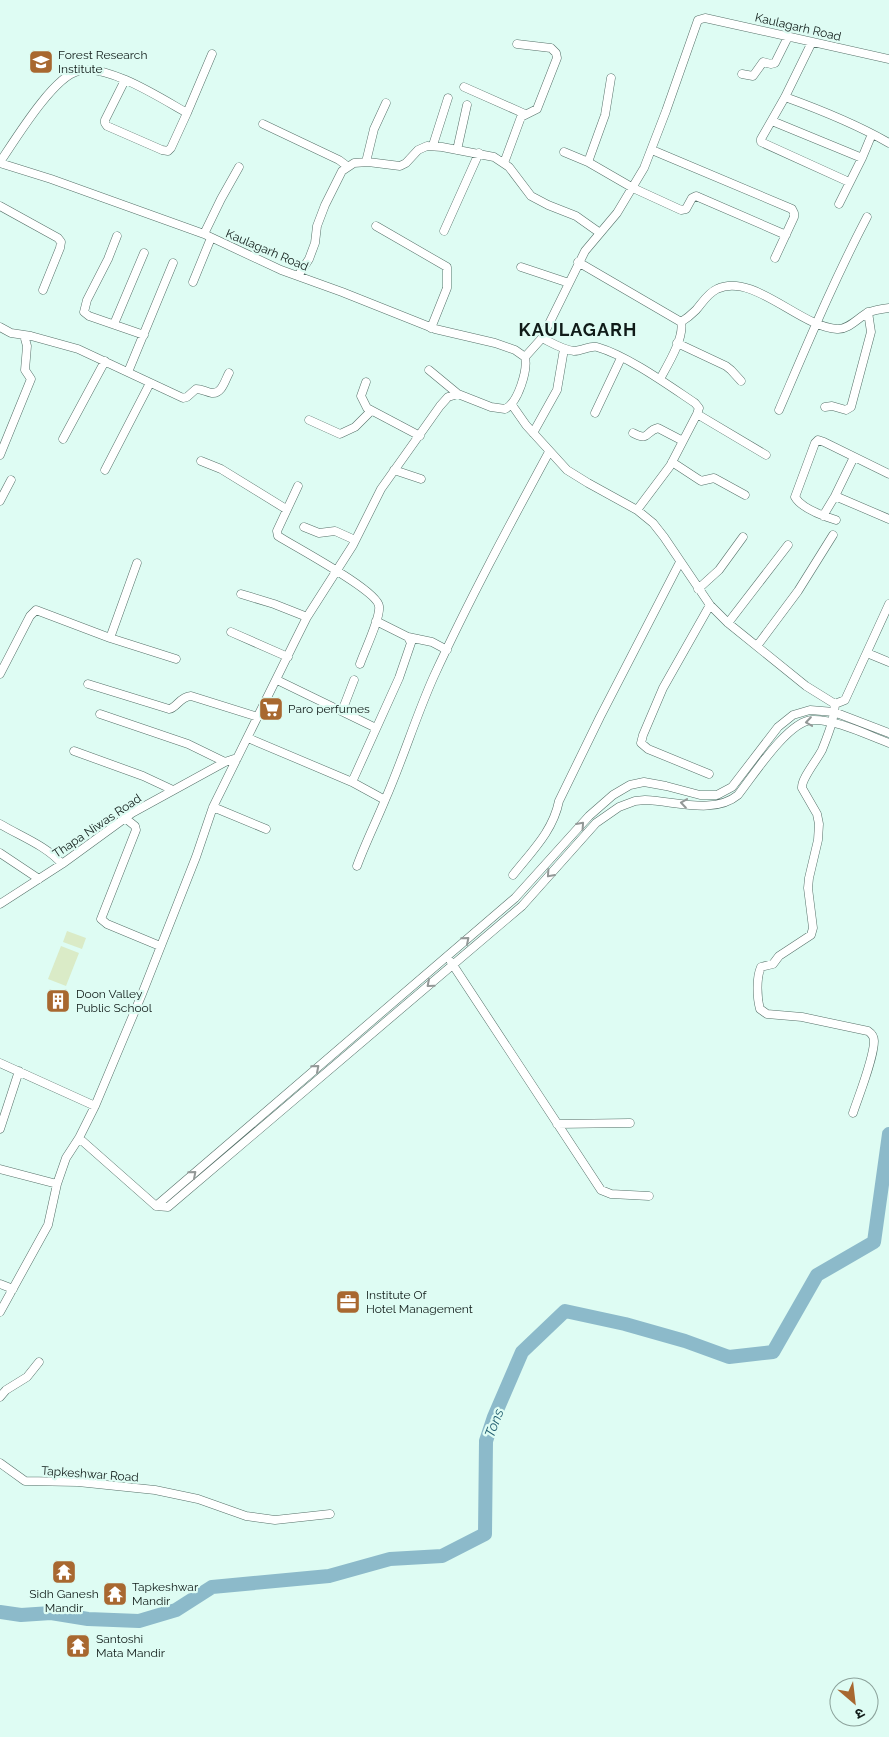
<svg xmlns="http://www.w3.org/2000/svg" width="889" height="1737" font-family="Raleway,'Noto Sans Devanagari',sans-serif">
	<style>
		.green { fill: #daebc7 }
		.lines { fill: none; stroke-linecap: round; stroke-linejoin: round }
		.river { stroke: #8cbaca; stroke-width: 14 }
		.minor-casing { stroke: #567169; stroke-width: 9 }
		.minor { stroke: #fff; stroke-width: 8 }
		.oneway { stroke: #939897 }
		.labels { text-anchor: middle; stroke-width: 4.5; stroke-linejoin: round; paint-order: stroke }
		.street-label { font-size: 12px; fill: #101b18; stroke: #defcf3 }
		.poi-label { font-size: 12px; fill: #101b18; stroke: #defcf3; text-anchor: start }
		.water-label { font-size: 14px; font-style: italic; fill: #215d6f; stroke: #defcf3 }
		.district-label { font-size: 18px; font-weight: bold; letter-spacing: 1px; fill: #101b18; stroke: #defcf3 }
	</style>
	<rect width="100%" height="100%" fill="#defcf3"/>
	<path class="green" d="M67,931l19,7 -4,11 -19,-7z
		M61,946l18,7 -13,33 -18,-7z"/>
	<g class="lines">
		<path class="river" d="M0,1612l21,3 30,-2 37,6 51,2 37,-11 36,-23 117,-11 61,-17 52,-3 43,-22 1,-93 8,-24 28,-65 43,-41 60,13 60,17 44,16 44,-5 44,-77 57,-33 15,-108"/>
		<defs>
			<path id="minor" d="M812,42l-27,55 -24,42v3l88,40
				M742,74l11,2 10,-14 8,2 4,-1 13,-26
				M125,80l-20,40v3l2,3 55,24 6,1 3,-3 16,-35
				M464,87l61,27
				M785,97c36,13 71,27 104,46
				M772,121l90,37
				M263,124l76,36 8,6
				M433,145l15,-47
				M457,150l10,-45
				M652,150l140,59 2,4v4l-19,41
				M564,152l24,10 45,26 48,22 5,-1 6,-11 4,-2 90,39
				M0,162c15,-22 53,-85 78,-91 29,-8 84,28 109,42l25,-59
				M366,162l8,-33 12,-26
				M588,162l17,-47 6,-37
				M0,163l51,16 153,55 77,36 61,22 93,37 60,14 20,7 10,7
				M504,163l17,-46 16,-8 20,-51 -1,-5 -5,-5 -34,-4
				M839,204l23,-46 10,-24
				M0,206l58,32 3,4 -1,6 -17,42
				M376,226l71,41v21l-16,40
				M444,231l35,-78
				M204,234l17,-35 18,-32
				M117,236l-9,23 -21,41 -3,12 5,4 55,19
				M578,262l103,60c4,15 -14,44 -21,57
				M521,267l48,16
				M298,276l11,-17 6,-16 2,-17 8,-21 17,-34 12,-8 14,-1 32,4 6,-3 12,-13 9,-4 15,1 52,10 15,10 22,29 17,9 28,11 24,17
				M193,282l18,-44
				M681,322c5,-3 10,-7 15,-12 6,-7 12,-17 21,-21 36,-17 83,38 120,40 11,1 21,-11 30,-16 7,-3 14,-4 22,-5
				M114,324l30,-71
				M0,327l11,6 20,3 47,13 105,49 4,-1 9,-8c6,0 10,3 16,4 10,1 13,-13 17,-20
				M542,338c10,5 21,12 32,13 8,0 17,-6 23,-4 31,9 71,38 98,56l4,5 -2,6 -27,52 -33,44
				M677,343l49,23 5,4 10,11
				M525,357l17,-19 43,-87 32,-38 27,-45 22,-57 32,-91 7,-2 184,41
				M429,370l29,24 33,13 14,2c13,-6 23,-39 20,-52
				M128,372l45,-109
				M366,382l-5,14 6,12 53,28
				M512,405l14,20 41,45 21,13 49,27 16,13 11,14 46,68 18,18 78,63 29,18c-1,16 -7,31 -13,46 -5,10 -21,29 -20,38l15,26 2,10 -1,16 -9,38 -1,10 5,40 -2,7 -32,21 -6,8 -12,3c-5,11 -4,31 -1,42l7,5 35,3 66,14c3,2 6,5 6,10 0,17 -15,54 -21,72
				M825,407l7,-1 14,4 5,-3 20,-75 -3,-20
				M779,410c28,-65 55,-130 88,-193
				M595,413l26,-55
				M697,414l69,41
				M309,420l31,14 15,-7 16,-16
				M533,433l24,-43 7,-41
				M633,433c17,9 12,-2 25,-5l25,13
				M63,439l42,-78
				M0,455l31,-76 -6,-9 2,-24 -3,-11
				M201,461l20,8 65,40
				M672,462l29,19 13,-3 31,17
				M105,470l45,-87
				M394,470l27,9
				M298,486l-21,45 1,5c17,11 99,54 101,70 2,11 -15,46 -19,58
				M835,496l54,23
				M0,501l11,-21
				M823,516l12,-20 19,-39
				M836,520c-13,-4 -34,-11 -41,-23l20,-54 3,-3 6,2 65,32
				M304,527l15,6 16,-2 20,9
				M698,589l21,-19 24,-33
				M241,594l33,10 33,13
				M728,623l60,-78
				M231,632l57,25
				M408,637l24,5 15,8
				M110,638l27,-75
				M757,646l41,-55 35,-56
				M867,653l22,9
				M0,674l30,-58 6,-6 74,28 66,21
				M277,680l99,48
				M88,684l81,25c8,-1 10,-12 22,-13l67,21
				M835,704l10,-4 44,-96
				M342,711l12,-31
				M100,714l88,30 37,18
				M248,738l104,44 33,18
				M74,751l69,25 30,14
				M709,774l-61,-25 -7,-6 2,-8 20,-47 47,-83
				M352,782l47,-104 12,-35 -3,-6 -32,-16
				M213,807l53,22
				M125,818l10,8 1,4 -35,89 6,5 53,22
				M0,824c20,12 47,22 62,40
				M0,853l39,26
				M357,866c8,-22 19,-44 28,-66 18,-41 31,-84 49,-124 35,-76 75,-150 115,-224
				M513,875c19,-24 40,-44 46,-74l41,-84 80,-155
				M0,904l62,-40 70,-51 93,-51 12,-4
				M451,962l150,228 10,4 38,2
				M0,1063l95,43
				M557,1124l73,-1
				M0,1129l19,-58
				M79,1138l77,68 12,1 354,-301 74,-83 23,-16 16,-6 10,-1c30,1 69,15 93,-5 15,-19 50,-74 74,-75 24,-1 55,15 77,23
				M0,1169l57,15
				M156,1206l359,-308 74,-82 24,-21 17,-10 14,-3 22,4 34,9h17l15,-8 46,-60 15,-12 17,-5 24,2 55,21
				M0,1284l13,5
				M0,1312l48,-87 9,-41 9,-26 13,-20 16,-32 47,-112 54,-137 17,-50 81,-164 13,-26 46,-72 28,-56 59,-83 8,-9 10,-3
				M0,1397l6,-7 21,-13 12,-15
				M0,1463l25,18 53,1 77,8 43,9 48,17 29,4 55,-6"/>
		</defs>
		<use href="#minor" class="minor-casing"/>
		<use href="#minor" class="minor"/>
	</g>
	<defs><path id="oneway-chevron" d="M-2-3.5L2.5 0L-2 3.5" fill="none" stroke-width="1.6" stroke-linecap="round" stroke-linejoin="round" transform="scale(1.25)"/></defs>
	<g class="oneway">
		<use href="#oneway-chevron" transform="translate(809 722) rotate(172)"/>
		<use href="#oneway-chevron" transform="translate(684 803) rotate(-172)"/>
		<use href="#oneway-chevron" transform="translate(581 825) rotate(-48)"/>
		<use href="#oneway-chevron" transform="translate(550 874) rotate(132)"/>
		<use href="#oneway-chevron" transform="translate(466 940) rotate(-41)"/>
		<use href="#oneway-chevron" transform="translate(430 984) rotate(139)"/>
		<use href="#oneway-chevron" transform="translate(316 1068) rotate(-41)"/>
		<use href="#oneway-chevron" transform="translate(193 1174) rotate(-41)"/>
	</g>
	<defs>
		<symbol id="university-square" viewBox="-11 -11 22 22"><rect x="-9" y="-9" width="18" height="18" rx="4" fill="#a86830" stroke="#defcf3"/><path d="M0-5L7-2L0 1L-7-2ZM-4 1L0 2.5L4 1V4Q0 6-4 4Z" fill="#fff"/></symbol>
		<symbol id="supermarket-square" viewBox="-11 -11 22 22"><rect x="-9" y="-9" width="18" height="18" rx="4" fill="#a86830" stroke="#defcf3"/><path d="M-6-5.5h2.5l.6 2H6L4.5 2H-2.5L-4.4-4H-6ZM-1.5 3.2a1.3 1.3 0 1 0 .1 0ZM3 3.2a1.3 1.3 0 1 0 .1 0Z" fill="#fff"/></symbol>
		<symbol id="building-square" viewBox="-11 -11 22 22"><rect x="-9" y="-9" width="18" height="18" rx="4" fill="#a86830" stroke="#defcf3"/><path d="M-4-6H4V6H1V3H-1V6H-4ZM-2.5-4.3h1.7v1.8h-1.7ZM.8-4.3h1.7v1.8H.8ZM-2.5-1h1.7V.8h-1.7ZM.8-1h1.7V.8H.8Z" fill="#fff"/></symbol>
		<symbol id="office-square" viewBox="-11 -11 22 22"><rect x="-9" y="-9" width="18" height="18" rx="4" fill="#a86830" stroke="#defcf3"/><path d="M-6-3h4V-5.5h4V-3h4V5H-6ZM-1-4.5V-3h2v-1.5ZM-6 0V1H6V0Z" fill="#fff"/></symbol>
		<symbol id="temple-square" viewBox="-11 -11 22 22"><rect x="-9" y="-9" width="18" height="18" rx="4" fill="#a86830" stroke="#defcf3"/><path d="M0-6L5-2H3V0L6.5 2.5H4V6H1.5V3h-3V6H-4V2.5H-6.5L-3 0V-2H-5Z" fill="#fff"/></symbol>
	</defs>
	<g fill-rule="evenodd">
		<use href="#university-square" x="27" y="48" width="28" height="28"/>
		<use href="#supermarket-square" x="257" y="695" width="28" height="28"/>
		<use href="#building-square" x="44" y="987" width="28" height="28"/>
		<use href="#office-square" x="334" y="1288" width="28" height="28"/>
		<use href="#temple-square" x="50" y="1558" width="28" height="28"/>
		<use href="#temple-square" x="101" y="1580" width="28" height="28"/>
		<use href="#temple-square" x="64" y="1632" width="28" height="28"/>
	</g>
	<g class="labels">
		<g class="street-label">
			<text transform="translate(798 27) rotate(13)" y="4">Kaulagarh Road</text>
			<text transform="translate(267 250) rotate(23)" y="4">Kaulagarh Road</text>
			<text transform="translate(97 826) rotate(-34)" y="4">Thapa Niwas Road</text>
			<text transform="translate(90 1474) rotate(4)" y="4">Tapkeshwar Road</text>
		</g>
		<g class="poi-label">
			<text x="58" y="59">Forest Research<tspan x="58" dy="14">Institute</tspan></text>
			<text x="288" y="713">Paro perfumes</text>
			<text x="76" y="998">Doon Valley<tspan x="76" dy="14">Public School</tspan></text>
			<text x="366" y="1299">Institute Of<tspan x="366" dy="14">Hotel Management</tspan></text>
			<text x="132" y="1591">Tapkeshwar<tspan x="132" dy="14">Mandir</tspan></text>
			<text x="64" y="1598" text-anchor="middle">Sidh Ganesh<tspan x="64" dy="14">Mandir</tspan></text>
			<text x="96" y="1643">Santoshi<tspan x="96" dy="14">Mata Mandir</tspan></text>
		</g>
		<g class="water-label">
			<text transform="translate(494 1423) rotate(-69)" y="5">Tons</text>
		</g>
		<g class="district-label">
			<text x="578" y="336">KAULAGARH</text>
		</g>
	</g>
	<g transform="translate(854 1702) rotate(152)"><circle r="24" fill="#defcf3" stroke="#8ca29b"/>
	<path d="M0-4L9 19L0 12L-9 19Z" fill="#a86830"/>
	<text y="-8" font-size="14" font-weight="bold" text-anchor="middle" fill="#101b18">उ</text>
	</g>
</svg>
